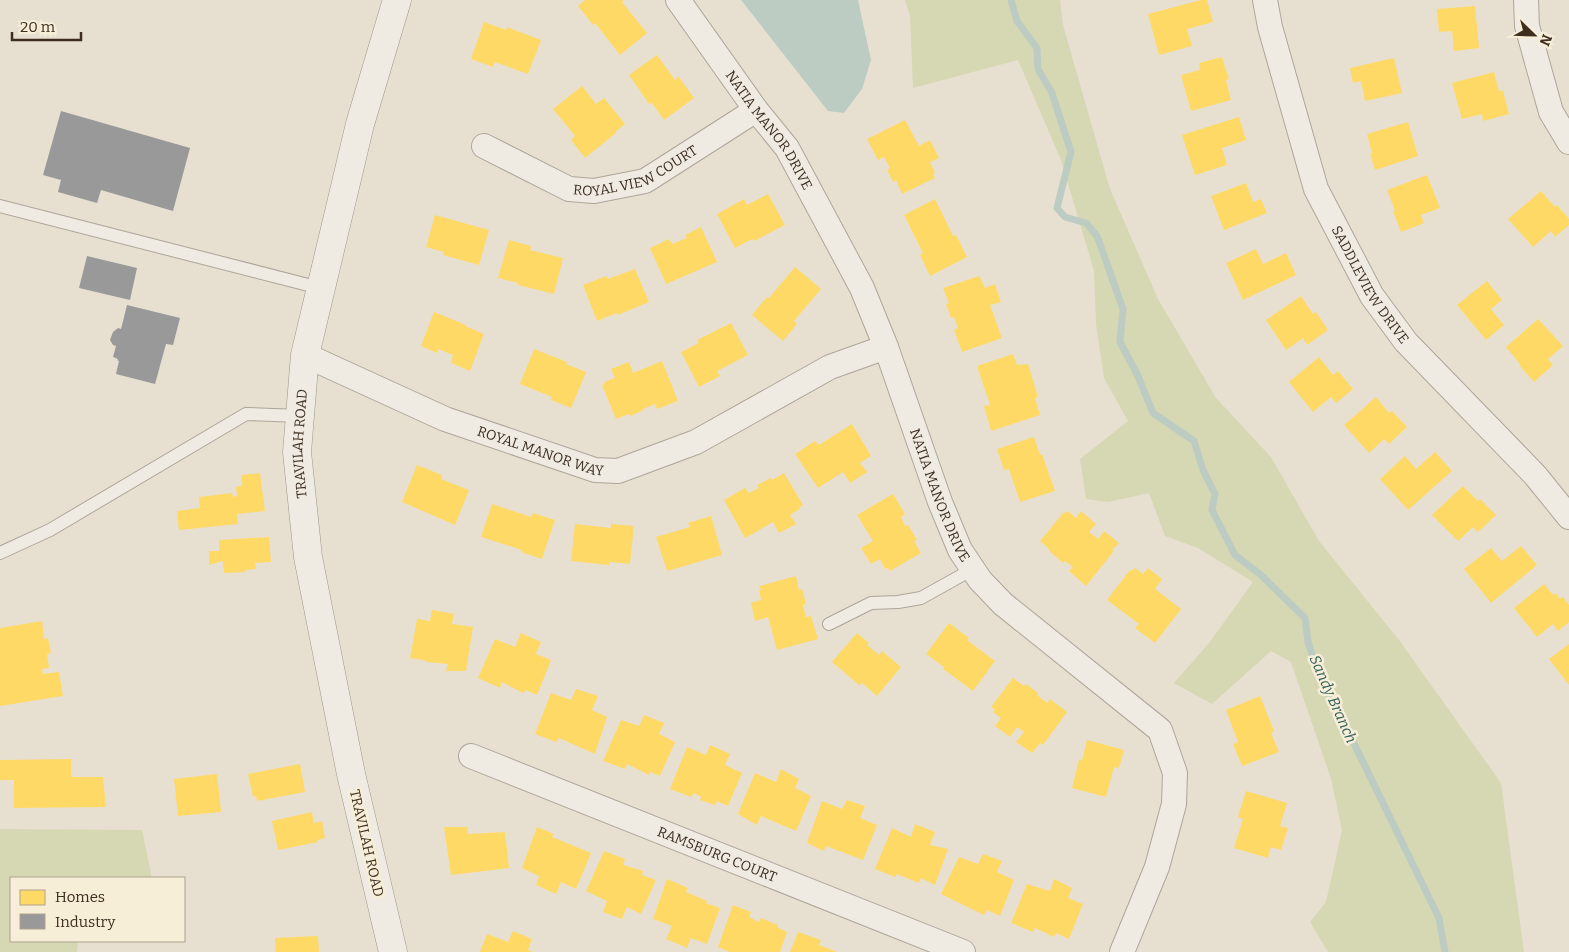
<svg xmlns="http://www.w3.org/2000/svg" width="1569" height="952" font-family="Bitter,serif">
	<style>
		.green { fill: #d6d7b3 }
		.water { fill: #bcccc2 }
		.homes { fill: #ffd966 }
		.industry { fill: #999 }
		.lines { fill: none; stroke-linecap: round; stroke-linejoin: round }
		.stream { stroke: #bcccc2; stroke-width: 7 }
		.lane-casing { stroke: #ada599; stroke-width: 14 }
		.street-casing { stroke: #ada599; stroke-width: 26 }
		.secondary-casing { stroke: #9c958a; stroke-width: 29 }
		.lane { stroke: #efebe3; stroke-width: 12 }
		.street { stroke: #efebe3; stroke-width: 24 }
		.secondary { stroke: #efebe3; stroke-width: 28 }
		.labels { text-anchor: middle; stroke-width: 5; stroke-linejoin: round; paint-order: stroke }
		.street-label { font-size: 14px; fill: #3d2e20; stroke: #f7eed8 }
		.water-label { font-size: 15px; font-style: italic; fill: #2f5d5a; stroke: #f7eed8 }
	</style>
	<rect width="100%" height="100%" fill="#e7e0d1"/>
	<path class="green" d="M905,0h155l3,25 47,164 48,110 58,99 55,59 48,84 80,99 102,143 23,169h-196l-18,-30 16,-20 16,-72 -11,-51 -40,-117 -20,-11 -59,53 -38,-21 35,-40 44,-61 -55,-34 -33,-12 -16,-43 -41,9 -22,-3 -6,-40 48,-38 -24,-43 -8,-54 -2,-53 -33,-111 -43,-100 -105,28 -3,-72z
		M0,829l142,1 10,48h-141v63h67l-1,11h-77z"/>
	<path class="water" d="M741,0h117l13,60 -9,29 -18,24 -16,-2z"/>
	<path class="homes" d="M585,0h39l-2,2 25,31 -27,22 -25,-32 -2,2 -15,-19z
		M1201,0h6l6,22 -26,7 5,17 -33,9 -11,-41z
		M1475,6l4,42 -25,3 -2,-20 -13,1 -2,-23z
		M484,22l22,8 1,-3 34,13 -13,34 -33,-12 -2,5 -22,-8z
		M657,55l18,25 3,-4 16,22 -30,22 -12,-17 -3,1 -20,-29z
		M1222,57l7,22 -3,1 5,20 -40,11 -10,-36 19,-5 -1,-7z
		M1394,58l8,35 -37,8 -4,-20 -8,2 -3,-15z
		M1494,72l5,19h4l6,23 -26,7 -1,-7 -20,5 -10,-36z
		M582,86l14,18 8,-6 21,26 -10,8 1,1 -31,25 -14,-18 4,-4 -22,-27z
		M1239,117l7,23 -24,8 5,17 -32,10 -13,-40z
		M905,120l14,26 11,-6 9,18 -9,4 5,11 -2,1 2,4 -33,16 -6,-14 -3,2 -6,-12 3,-2 -6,-11 -6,3 -11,-21z
		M1408,122l10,34 -43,14 -5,-16h2l-5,-20z
		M1427,175l13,33 -19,7 3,8 -23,9 -8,-21h2l-8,-21z
		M1246,183l7,19 8,-3 6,14 -43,17 -13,-34z
		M1541,191l14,16 2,-2 12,14v6l-14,12 -4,-6 -18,16 -25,-28z
		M768,194l17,31 -31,16 -2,-2 -17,9 -18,-34 27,-15 3,6z
		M935,199l18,37 3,-1 11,22 -37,19 -10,-21 3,-2 -19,-38z
		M435,215l54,15 -10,35 -36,-10 1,-3 -18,-5z
		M701,227l16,35 -51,22 -16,-36 19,-9 3,5 15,-6 -2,-3z
		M509,240l22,6 -1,4 33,8 -9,36 -36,-9v-2l-20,-5z
		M1256,249l7,15 23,-11 10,22 -53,25 -17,-37z
		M795,267l26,22 -27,32 3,3 -14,17 -31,-26 15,-18 2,1z
		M635,269l14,33 -31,13 -1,-2 -20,8 -14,-36 23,-9 2,3z
		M979,276l2,3 4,9 10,-4 6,18 -11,3 12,33 -40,14 -8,-22 4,-2 -4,-11 -3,1 -5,-14 3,-1 -6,-15z
		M1487,281l15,19 -11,9 13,16 -18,15 -29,-35z
		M1301,296l12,18 3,-2 12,18 -21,15 -4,-7 -17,12 -20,-30z
		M434,312l32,13 -1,1 19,8 -14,37 -19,-8 2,-8 -15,-6 -1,4 -16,-7z
		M1538,319l25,27 -15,13 5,6 -19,17 -15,-17 1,-1 -14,-17z
		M731,323l17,32 -31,16 3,5 -21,11 -18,-35 18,-9 -2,-3z
		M534,349l33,13 -1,2 20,8 -15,36 -20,-8 1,-3 -32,-13z
		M1013,354l4,11 11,-1 10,33 -3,1 5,17 -49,16 -7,-25 6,-1 -13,-39z
		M1319,357l14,18 5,-4 15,18 -17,14 -5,-6 -18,15 -24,-30z
		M662,361l16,40 -21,8 -2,-5 -12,5 1,1 -14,6 -1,-2 -13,5 -14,-34 3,-1 -1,-2 11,-4 -4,-9 18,-7 4,11z
		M1376,397l13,16 3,-2 15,16 -18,17 -5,-5 -15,14 -25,-28z
		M852,424l19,32 -11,7 7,9 -17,11 -7,-11 -25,16 -23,-34 20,-13 4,4z
		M1034,437l6,18 2,-1 13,37 -35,11 -11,-33 -5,1 -7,-21z
		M1435,452l17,19 -44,39 -28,-31 25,-23 11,13z
		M417,465l25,10 -1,4 28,11 -14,35 -53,-23z
		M260,473l5,38 -28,3 1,10 -59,6 -2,-19 23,-3 -1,-11 33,-4 1,4 4,-1 -1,-9 6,-1 -1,-11z
		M784,473l19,32 -4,2 1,2 -10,6 6,9 -17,9 -6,-11 -28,16 -21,-38 21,-12 4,5 10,-5 -2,-3 14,-7 1,2z
		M1463,486l15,15 2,-2 16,16 -18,17 -5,-5 -15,14 -26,-26z
		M893,494l12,20 -4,3 4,9 3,-1 9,15 -3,1 7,12 -31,18 -2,-3 -3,1 -5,-10 -9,5 -10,-16 12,-7 -16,-26z
		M492,504l39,13 2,-4 22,7 -13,39 -21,-7 1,-2 -41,-13z
		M1068,511l8,7 5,-7 15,13 -7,8 9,7 6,-8 15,12 -7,7 2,1 -28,35 -17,-15 4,-4 -8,-6 -2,2 -14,-12 1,-1 -10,-9 24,-29 2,1z
		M711,516l11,39 -55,16 -11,-34 34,-10 -2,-4z
		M575,524l36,4v-4l23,2 -4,38 -20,-2 -1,3 -38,-4z
		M269,537l2,25 -16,1 1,6 -11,1v2l-21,1 -1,-12 -14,4v-14h10v-11z
		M1521,546l16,19 -46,38 -27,-34 27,-21 11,13z
		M1135,568l8,6 5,-6 14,11 -7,10 26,20 -26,34 -20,-15 4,-4 -32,-24 23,-30 1,1z
		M796,576l3,14 3,-1 4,15 -3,1 3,12 5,-1 7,23 -41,11 -9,-33 -13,4 -4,-18 10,-3 -2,-10h2l-2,-4z
		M1544,584l9,11 3,-2 4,6 3,-2 6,8v17l-11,9 -5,-7 -16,13 -23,-29z
		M432,610l22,4 -2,10 21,3 -7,44h-20l2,-7 -22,-2 -2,-2 -14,-2 7,-39 13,2z
		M42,621l2,18 4,-1 3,15 -4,1 2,14 -7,1 1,5 16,-2 4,24 -63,10v-78z
		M949,623l20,15 -2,2 28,21 -22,30 -30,-22 1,-2 -18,-13z
		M521,633l20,9 -5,12 15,6 -14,35 -11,-5 -3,3 -21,-11 -2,6 -22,-10 17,-39 20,8z
		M857,633l12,10 -2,2 12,10 3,-4 19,16 -24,29 -15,-13 -3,2 -27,-23z
		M1569,644v41l-20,-26z
		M1013,678l11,8 2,-2 12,9 -1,2 10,8 3,-4 17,13 -24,33 -3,-2 -8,10 -16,-11 8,-10 -7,-5 -7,10 -15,-11 6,-8 -8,-6 2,-2 -4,-3z
		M576,689l22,7 -6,14 15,7 -12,37 -36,-16 -3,4 -21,-8 16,-41 20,7z
		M1260,696l14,35 -3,2 8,19 -37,14 -9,-22 5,-2 -12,-32z
		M644,715l20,8 -5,11 16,8 -15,34 -10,-4 -1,3 -22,-11 -2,5 -22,-8 18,-41 18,6z
		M1087,740l37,10 -5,18 -5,-1 -8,30 -34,-9 7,-28h3z
		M710,745l20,9 -5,11 17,8 -14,33 -11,-5 -2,4 -15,-5 1,-3 -7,-4 -3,4 -21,-8 17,-42 19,8z
		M71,759v18h32l3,30 -92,1v-28h-14v-20z
		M300,764l5,28 -48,9 -1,-5 -3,1 -5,-23z
		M781,769l18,10 -4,9 16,8 -15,35 -35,-15 -4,9 -19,-11 17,-41 21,9z
		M217,774l4,38 -43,4 -4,-37z
		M1246,791l41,12 -7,23 8,2 -7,22 -10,-3 -3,11 -34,-10 9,-29 -5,-2z
		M847,800l18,6 -5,12 17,7 -14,35 -37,-14 -2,5 -17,-8 15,-42 20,8z
		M312,812l2,11 8,-2 3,17 -8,2 1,2 -40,8 -6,-29z
		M915,824l20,8 -5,13 18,4 -13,36 -14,-7 -2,5 -22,-9 -2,3 -20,-8 17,-41 19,9z
		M444,827h23l1,7 37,-2 4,36 -58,7z
		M537,827l17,7 -2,3 39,16 -15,36 -15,-7 -5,12 -20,-9 3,-9 -17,-8z
		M604,851l21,8 -2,6 20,6 -1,4 14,5 -15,34 -14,-7 -5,12 -19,-7 4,-11 -21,-10z
		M983,854l19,7 -5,11 17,8 -14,36 -13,-6 -3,5 -43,-21 18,-37 19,7z
		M667,879l21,9 -2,4 21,9 -1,2 14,5 -13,36 -16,-6 -4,10 -21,-9 6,-13 -19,-7z
		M1054,879l18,9 -4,10 15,6 -14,35 -13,-6 -2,4 -19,-9 -2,4 -22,-9 16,-39 23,7z
		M733,905l18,7 -2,5 10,5 2,-4 17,7 -1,2 10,5 -7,20h-50l-12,-5z
		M513,931l19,8 -4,11 5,2h-53l7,-18 21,8z
		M798,932l23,8 -2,5 18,7h-47z
		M318,936l1,16h-43l-1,-14z"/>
	<path class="industry" d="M61,111l129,37 -17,63 -72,-21 -4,13 -39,-11 3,-12 -18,-5z
		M87,256l50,12 -7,32 -51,-12z
		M127,305l53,13 -7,27 -7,-1 -11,40 -39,-10 3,-13 -2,-1 1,-1 -5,-2 3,-11 -3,-1 -3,-5 3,-8 5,-4 3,1z"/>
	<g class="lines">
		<path class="stream" d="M1011,0l6,21 20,27 1,21 14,24 19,59 -14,56 8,9 21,6 11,13 26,73 -3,33 18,34 15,37 41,28 9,29 12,24 -3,16 23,45 26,20 44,43 3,24 12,37 21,38 98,201 6,34"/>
		<defs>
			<path id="lane" d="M0,206l320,82
				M0,553l50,-23 196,-116 54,2
				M829,624l42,-21 27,-1 23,-4 52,-29"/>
			<g id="street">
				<path id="s1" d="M678,0l78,110 31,38 75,140 24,59 54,155 20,48 20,30 23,24 157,126 15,43 -1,31 -17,63 -35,85"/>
				<path id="s2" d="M1265,0l5,27 46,162 56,107 34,46 129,133 34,42"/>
				<path d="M1526,0l1,26 24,86 18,30"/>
				<path id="s3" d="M484,146l85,43 25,2 51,-10 111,-71"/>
				<path id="s4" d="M305,355l140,64 150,51 23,1 78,-29 134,-75 56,-20"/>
				<path id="s5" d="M471,756l492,196"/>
			</g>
			<g id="secondary">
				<path id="s6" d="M393,952l-42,-178 -43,-217 -11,-105 8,-97 55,-231 37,-124"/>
			</g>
		</defs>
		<use href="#lane" class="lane-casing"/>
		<use href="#street" class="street-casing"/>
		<use href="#secondary" class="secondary-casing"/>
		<use href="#lane" class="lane"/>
		<use href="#street" class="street"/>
		<use href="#secondary" class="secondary"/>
	</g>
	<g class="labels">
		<g class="street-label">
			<text dy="5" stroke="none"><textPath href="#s1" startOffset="159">NATIA MANOR DRIVE</textPath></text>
			<text dy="5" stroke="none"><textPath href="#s3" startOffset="166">ROYAL VIEW COURT</textPath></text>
			<text dy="5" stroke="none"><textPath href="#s2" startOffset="306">SADDLEVIEW DRIVE</textPath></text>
			<text dy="5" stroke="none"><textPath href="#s6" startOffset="518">TRAVILAH ROAD</textPath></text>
			<text dy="5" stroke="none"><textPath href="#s4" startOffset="255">ROYAL MANOR WAY</textPath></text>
			<text dy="5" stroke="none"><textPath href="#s1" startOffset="564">NATIA MANOR DRIVE</textPath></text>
			<text transform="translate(367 843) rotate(77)" y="5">TRAVILAH ROAD</text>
			<text dy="5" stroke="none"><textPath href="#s5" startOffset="265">RAMSBURG COURT</textPath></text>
		</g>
		<g class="water-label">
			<text transform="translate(1333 699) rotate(66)" y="5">Sandy Branch</text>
		</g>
	</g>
	<rect x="10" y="877" width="175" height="65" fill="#f7eed8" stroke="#ada18e"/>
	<rect x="20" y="890" width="25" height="15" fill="#ffd966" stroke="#ada18e"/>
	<text x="55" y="902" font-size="15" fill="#3d2e20">Homes</text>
	<rect x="20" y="914" width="25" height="15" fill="#999999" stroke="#ada18e"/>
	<text x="55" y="927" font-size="15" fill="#3d2e20">Industry</text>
	<g transform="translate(1534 35) rotate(113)" stroke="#f7eed8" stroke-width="4" paint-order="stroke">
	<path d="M0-4L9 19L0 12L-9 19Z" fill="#3d2e20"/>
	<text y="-8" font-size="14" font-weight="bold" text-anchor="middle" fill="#3d2e20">N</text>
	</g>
	<path d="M12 32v8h69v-8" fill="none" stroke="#3d2e20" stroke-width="2.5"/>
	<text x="20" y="32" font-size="15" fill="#3d2e20" stroke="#f7eed8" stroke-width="4" paint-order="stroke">20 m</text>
</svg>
